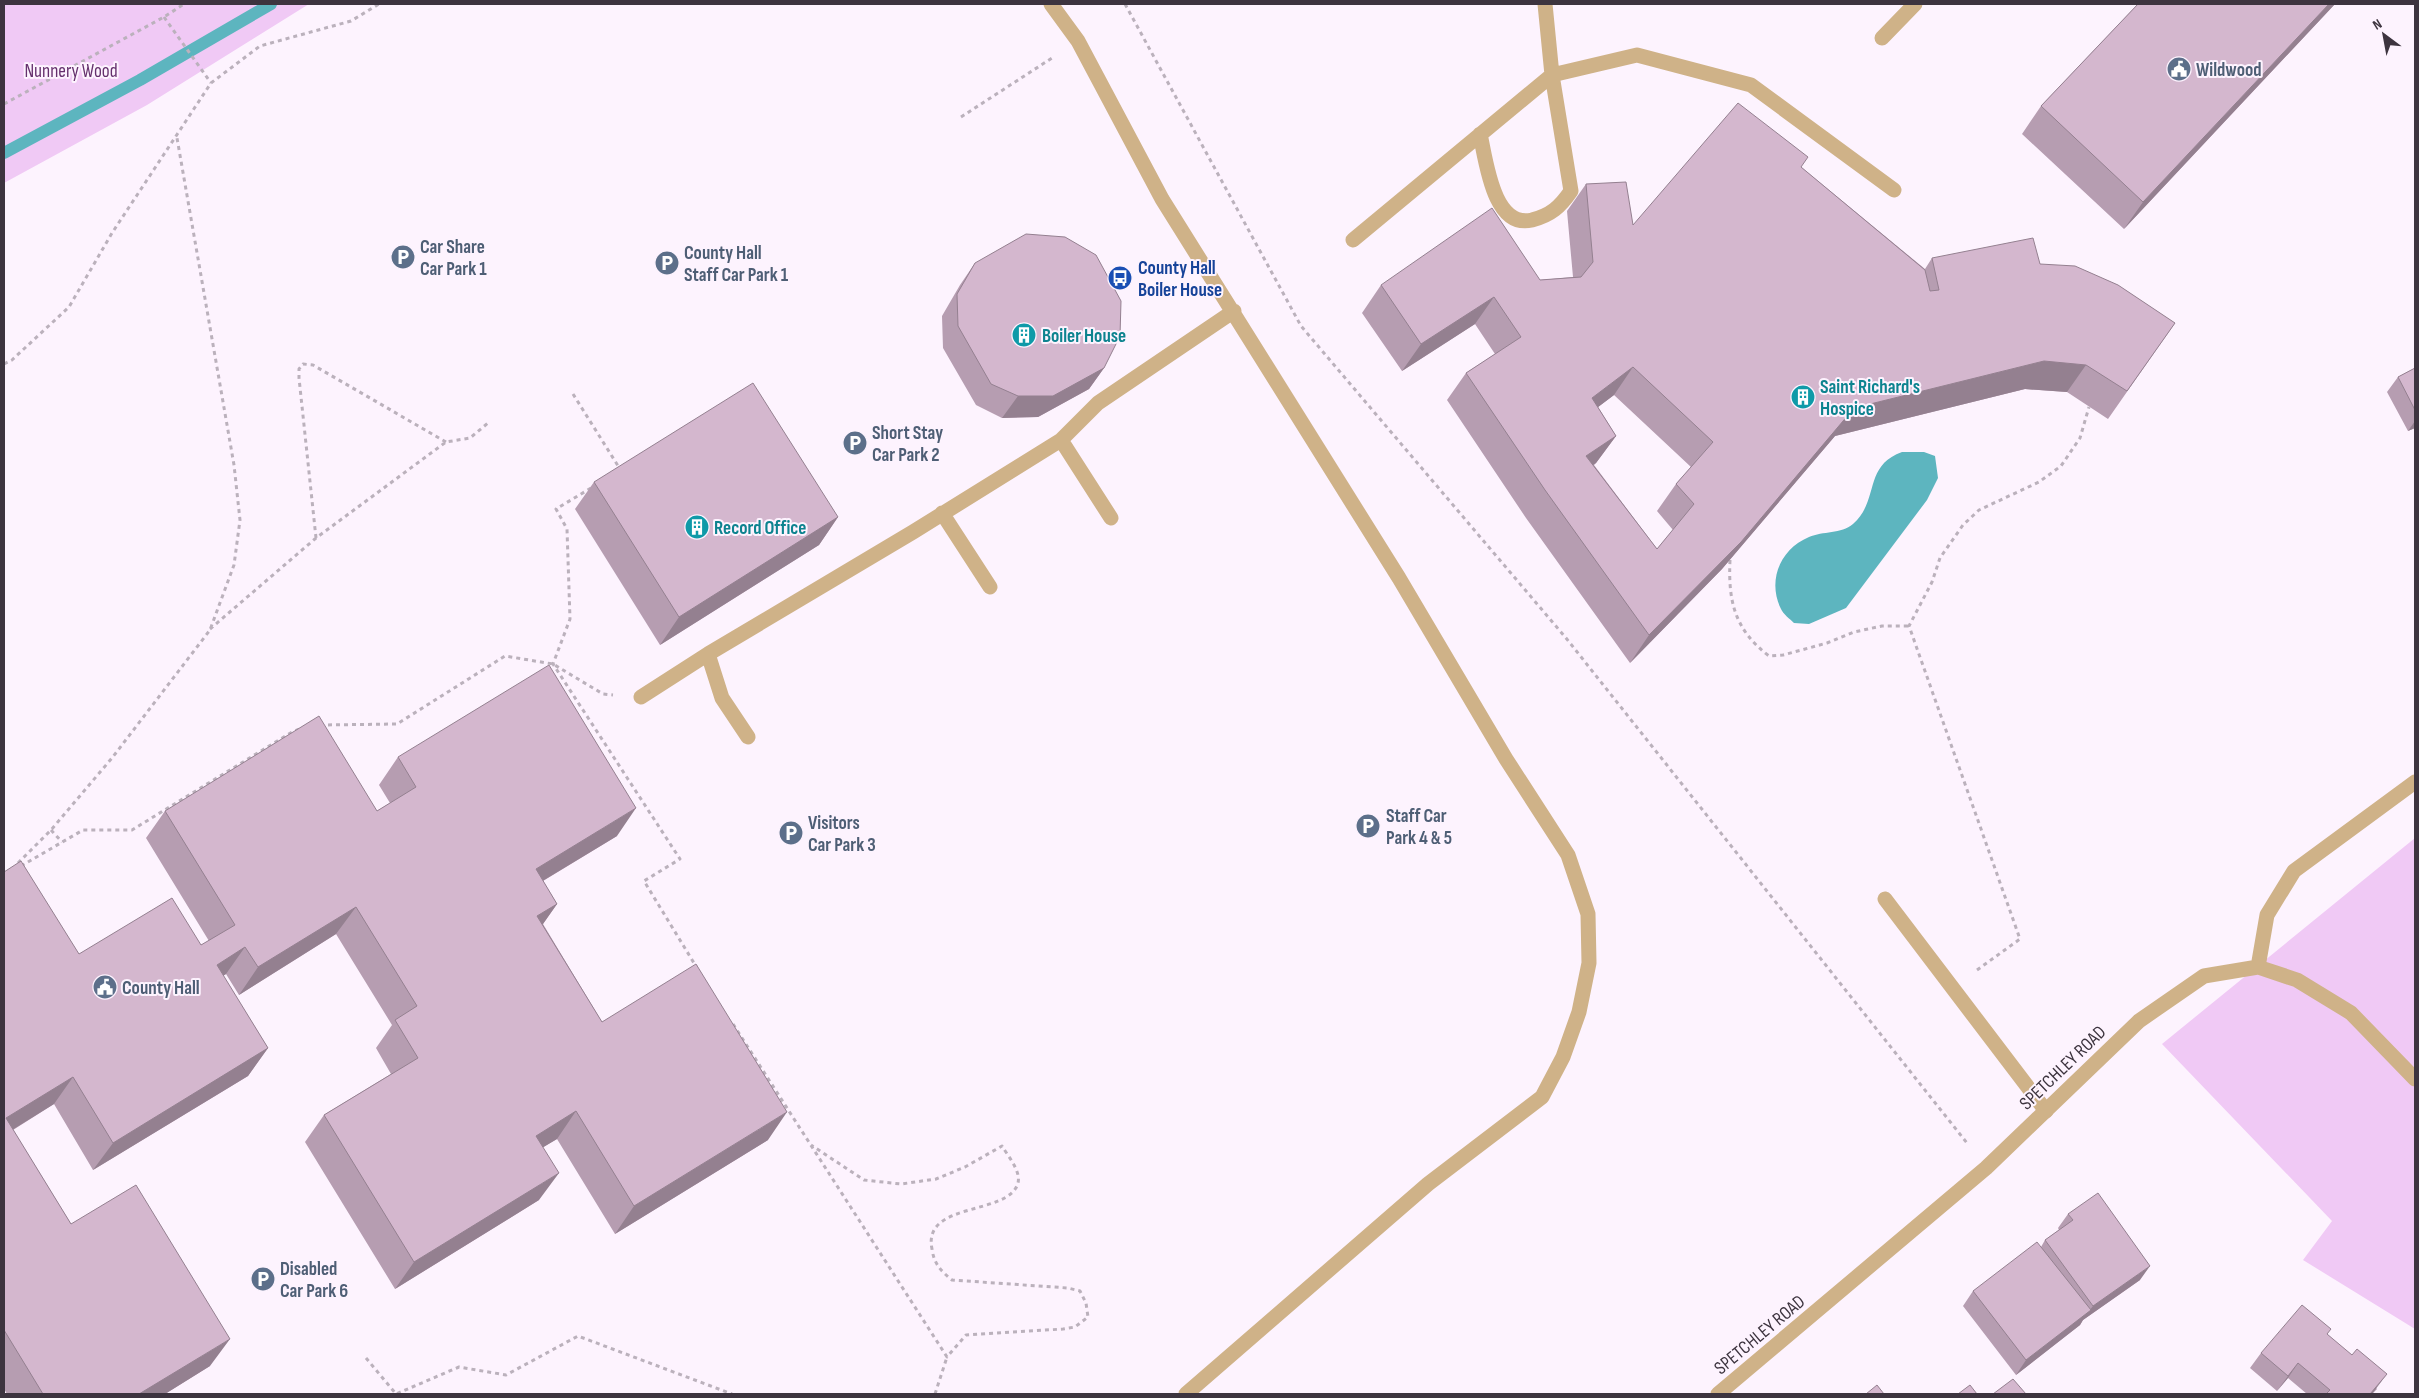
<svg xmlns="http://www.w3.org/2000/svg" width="2419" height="1398" font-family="'Sofia Sans Condensed',sans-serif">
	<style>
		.green { fill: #f0c9f5 }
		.water { fill: #5db5bf }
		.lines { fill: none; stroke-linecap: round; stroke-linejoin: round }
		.stream { stroke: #5db5bf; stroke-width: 12 }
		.path { stroke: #bbb1bc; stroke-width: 3; stroke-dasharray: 4 4; stroke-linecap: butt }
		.service { stroke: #cfb288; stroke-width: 15 }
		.minor { stroke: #cfb288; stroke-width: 15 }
		.wall { fill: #b69db1; fill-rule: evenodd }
		.shaded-wall { fill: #948090 }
		.building { fill: #d4b7ce; stroke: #948090; fill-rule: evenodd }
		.labels { text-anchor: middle; stroke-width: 4; stroke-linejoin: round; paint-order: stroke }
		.service-label { font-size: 19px; font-weight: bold; fill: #4e5e75; stroke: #fdf3fe; text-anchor: start }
		.park-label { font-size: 19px; fill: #65306d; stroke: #fdf3fe }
		.transit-label { font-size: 19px; font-weight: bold; fill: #164399; stroke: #fdf3fe; text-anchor: start }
		.culture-label { font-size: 19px; font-weight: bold; fill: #0d838f; stroke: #fdf3fe; text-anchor: start }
		.street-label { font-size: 19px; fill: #3d343f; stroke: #fdf3fe }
	</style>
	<rect width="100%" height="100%" fill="#fdf3fe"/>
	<path class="green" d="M4,4h305l-162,101 -143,78z
		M2415,838v491l-112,-69 29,-39 -170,-177z"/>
	<path class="water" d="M1902,452h22l11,4 3,22 -11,22 -81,108 -37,16 -15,-1c-4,-4 -11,-9 -13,-14 -14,-28 -1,-60 28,-72 14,-6 32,-3 44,-13 27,-24 10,-58 49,-72z"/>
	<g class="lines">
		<path class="stream" d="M4,153l136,-73 131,-76"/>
		<path class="path" d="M1125,4l176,322 265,312 401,505
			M164,17l47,66
			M4,104l160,-87 20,-13
			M961,117l91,-59
			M4,364l8,-4 57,-53 43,-74 99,-150 49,-37 91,-25 28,-17
			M573,394l47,75
			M591,488l-35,21 11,20 3,90 -17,45 127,195 -36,22 53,87
			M316,538l-17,-160v-9l4,-5 10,1 133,77
			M1730,560c-2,42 5,70 39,96l14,-1 44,-12 27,-11 28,-6h27
			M210,629l106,-91 130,-96 24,-4 18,-15
			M320,725l77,-1 108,-68 48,8 50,30 10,1
			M51,830l11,12
			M18,863l33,-33 61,-72 98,-128 24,-65 6,-45 -6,-55 -57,-327
			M21,866l62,-36h49l160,-98 15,-6
			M1977,970l43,-31 -111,-313 23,-44 8,-24 23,-33 16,-15 60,-28 22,-16 19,-28 9,-31
			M733,1024l214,333 19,-22 97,-6 12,-2 13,-10 -2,-14 -6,-12 -12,-3 -116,-8c-11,-9 -18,-16 -20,-31 -10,-48 77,-33 86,-66 3,-12 -10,-27 -16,-37l-37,21 -29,12 -35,5 -37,-4 -53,-35
			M366,1358l30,36 63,-27 47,8 72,-39 154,58
			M935,1394l12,-37"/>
		<path class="service" d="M1051,4l27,37 84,158 237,379 107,181 62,96 20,59 1,49 -10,49 -16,45 -21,40 -114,87 -242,210
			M1882,38l33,-34
			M1480,134c6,26 13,95 52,86 19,-5 28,-13 39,-29l-19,-116 85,-20 114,30 143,105
			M1353,240l199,-165 -7,-71
			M1061,440l50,78
			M942,513l48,74
			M708,654l14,44 26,39
			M641,697l67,-43 205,-122 148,-92 37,-37 136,-92
			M1885,899l161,212"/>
		<path class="minor" d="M2258,967l39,13 54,33 64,66
			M1718,1394l268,-226 153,-147 65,-45 54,-9 9,-52 27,-44 121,-89"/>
	</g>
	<path class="wall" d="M2138,4h197l-211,225 -102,-95 19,-28z
		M1801,167l124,102 7,-11 108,6 135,59 -67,96 -41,-27 -42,-3 -190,47 -113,133 -92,94 -104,-145 -79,-118 19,-27 29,-19 -20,-30 -73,47 -40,-58 19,-28 159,-5 33,-3 -6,-66 19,-27 47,41zM1614,395l77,72 -15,17 -19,27 16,19 -16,19 -63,-84 2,-2 20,-27 -18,-29z
		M975,263l129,105 -15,21 -51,28 -36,1 -26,-13 -33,-57 -1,-32 18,-31z
		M2415,368v60l-7,3 -21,-39 11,-15z
		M594,482l244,35 -19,28 -159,100 -85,-136z
		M398,757l219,79 -74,45 14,23 -14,20 59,98 166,118 -153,94 -58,-95 -14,8 -4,53 -144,89 -90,-147 19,-27 67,-41 -15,-26 16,-23 -56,-91 -97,61 -13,-21 -3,2 45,72 -20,28 -155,94 -39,-66 -41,26 58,94 139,142 -45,28h-158l-3,-5v-517l75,82 122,-9 8,-4 -63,-103 19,-27h212l13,-8 -11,-18z
		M2068,1214l72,66 -57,40 -3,5 -64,50 -53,-69 10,-15 68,-44 4,-7 14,-10 -1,-2z
		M2328,1335l49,54 -5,5h-65l-19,-16 -11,13 -27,-23 11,-15z"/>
	<path class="shaded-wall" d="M2329,4h6l-211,225 19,-27z
		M1494,297l-19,27 -73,47 19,-27z
		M2044,361l42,4 -19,27 -42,-3 -190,47 -113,133 -92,94 19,-28 205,-227z
		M1633,367l-19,28 -41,31 19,-28z
		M1104,368l-15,21 -51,28 -36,1 16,-22z
		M2415,421v7l-7,3z
		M1616,436l-20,27 -29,20 19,-27z
		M838,517l-19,28 -159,100 19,-28z
		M636,808l-19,28 -101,61 20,-28z
		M557,904l-19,27 -1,-15z
		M356,907l-20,27 -97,61 19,-28z
		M245,947l-19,27 -29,18 20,-27z
		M268,1048l-20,28 -155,94 20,-27z
		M73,1077l-19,27 -50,31 2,-17z
		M576,1111l-19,28 -40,24 19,-27z
		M787,1112l-19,28 -153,94 19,-28z
		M559,1173l-20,27 -144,89 19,-27z
		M2150,1266l-10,14 -57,40 -3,5 -64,50 10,-15 63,-49 4,-5z
		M230,1339l-20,27 -45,28h-26z
		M2298,1363l-10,15 -11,13 11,-15z
		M2387,1374l-15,20h-2z"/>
	<path class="building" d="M2138,4h191l-186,198 -102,-96z
		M1738,103l70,54 -7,10 124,103 5,21 9,-1 -7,-32 101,-20 7,26 35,2 43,19 57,38 -48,68 -41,-26 -42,-4 -190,47 -113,134 -92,93 -104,-145 -79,-117 55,-36 -27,-40 -73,47 -40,-59 111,-77 48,72 41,-3 12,-15 -7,-78 40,-2 7,43zM1633,367l80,75 -37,42 18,20 -37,45 -71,-93 30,-20 -24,-38z
		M1026,234l39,3 31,18 25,46 -1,35 -16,32 -51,28h-35l-27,-12 -33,-58 -1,-32 18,-31z
		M2415,368v42l-17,-33z
		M753,383l85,134 -159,100 -85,-135z
		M549,665l87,143 -100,61 21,35 -20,12 65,106 94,-58 91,148 -153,94 -58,-95 -40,25 23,37 -145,89 -90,-147 94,-57 -23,-38 22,-14 -61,-99 -98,60 -13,-20 -28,18 51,83 -155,95 -40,-66 -67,41 65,106 65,-39 94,154 -91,55h-96l-39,-64v-458l17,-11 58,93 93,-56 29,47 34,-20 -70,-114 154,-95 58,95 39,-24 -18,-30z
		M2098,1193l52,73 -57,40 -48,-66 28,-20 -5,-6z
		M2037,1242l54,68 -65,50 -53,-69z
		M2302,1305l29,24 -4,5 25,21 5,-6 30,25 -17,20h-44l4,-4 -32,-27 -10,13 -27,-23z
		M2013,1379l13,15h-33z
		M1877,1385l7,9h-18z
		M1970,1385l7,9h-19z"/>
	<defs>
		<symbol id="civic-disc" viewBox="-11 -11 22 22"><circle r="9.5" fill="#5c6f8a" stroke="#fdf3fe"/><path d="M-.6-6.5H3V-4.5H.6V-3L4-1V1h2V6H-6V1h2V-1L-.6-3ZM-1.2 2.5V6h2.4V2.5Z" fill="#fff"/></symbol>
		<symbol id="parking-disc" viewBox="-11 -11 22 22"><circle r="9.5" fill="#5c6f8a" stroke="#fdf3fe"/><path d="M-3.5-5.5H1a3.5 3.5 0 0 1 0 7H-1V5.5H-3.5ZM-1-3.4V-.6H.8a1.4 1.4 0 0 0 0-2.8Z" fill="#fff"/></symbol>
		<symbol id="bus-disc" viewBox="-11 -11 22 22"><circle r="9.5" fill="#1a4fb4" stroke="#fdf3fe"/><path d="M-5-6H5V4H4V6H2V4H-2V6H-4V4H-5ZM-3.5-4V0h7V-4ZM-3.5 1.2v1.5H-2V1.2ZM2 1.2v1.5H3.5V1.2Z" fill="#fff"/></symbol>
		<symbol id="building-disc" viewBox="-11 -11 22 22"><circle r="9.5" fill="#0f9aa8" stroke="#fdf3fe"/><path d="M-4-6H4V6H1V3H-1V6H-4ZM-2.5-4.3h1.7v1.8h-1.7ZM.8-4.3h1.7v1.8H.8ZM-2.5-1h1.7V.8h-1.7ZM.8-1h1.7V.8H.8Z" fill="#fff"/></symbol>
	</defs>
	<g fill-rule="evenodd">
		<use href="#civic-disc" x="2165" y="55" width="28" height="28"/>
		<use href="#parking-disc" x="389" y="243" width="28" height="28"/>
		<use href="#parking-disc" x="653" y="249" width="28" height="28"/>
		<use href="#bus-disc" x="1106" y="264" width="28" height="28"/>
		<use href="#building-disc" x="1010" y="321" width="28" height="28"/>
		<use href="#building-disc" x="1789" y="383" width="28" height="28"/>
		<use href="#parking-disc" x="841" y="429" width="28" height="28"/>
		<use href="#building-disc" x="683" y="513" width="28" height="28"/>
		<use href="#parking-disc" x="1354" y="812" width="28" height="28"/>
		<use href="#parking-disc" x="777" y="819" width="28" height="28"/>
		<use href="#civic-disc" x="91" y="973" width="28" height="28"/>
		<use href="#parking-disc" x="249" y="1265" width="28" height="28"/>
	</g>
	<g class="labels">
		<g class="service-label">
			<text x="2196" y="76">Wildwood</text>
			<text x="420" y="253">Car Share<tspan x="420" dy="22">Car Park 1</tspan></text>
			<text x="684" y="259">County Hall<tspan x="684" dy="22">Staff Car Park 1</tspan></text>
			<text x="872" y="439">Short Stay<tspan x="872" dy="22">Car Park 2</tspan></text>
			<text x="1386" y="822">Staff Car<tspan x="1386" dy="22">Park 4 &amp; 5</tspan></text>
			<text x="808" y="829">Visitors<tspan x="808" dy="22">Car Park 3</tspan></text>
			<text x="122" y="994">County Hall</text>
			<text x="280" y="1275">Disabled<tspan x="280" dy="22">Car Park 6</tspan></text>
		</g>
		<g class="park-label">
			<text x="71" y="77">Nunnery Wood</text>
		</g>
		<g class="transit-label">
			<text x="1138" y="274">County Hall<tspan x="1138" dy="22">Boiler House</tspan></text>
		</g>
		<g class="culture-label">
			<text x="1042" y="342">Boiler House</text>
			<text x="1820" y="393">Saint Richard's<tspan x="1820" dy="22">Hospice</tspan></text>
			<text x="714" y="534">Record Office</text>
		</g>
		<g class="street-label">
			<text transform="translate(2062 1067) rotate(-44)" y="7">SPETCHLEY ROAD</text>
			<text transform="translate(1759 1334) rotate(-40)" y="7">SPETCHLEY ROAD</text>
		</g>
	</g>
	<rect width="2419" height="1398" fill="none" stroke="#3d343f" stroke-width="10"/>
	<g transform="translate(2384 35) rotate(328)" stroke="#fdf3fe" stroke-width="4" paint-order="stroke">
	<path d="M0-4L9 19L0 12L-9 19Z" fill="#3d343f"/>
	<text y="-8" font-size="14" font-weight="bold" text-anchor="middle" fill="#3d343f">N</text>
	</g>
</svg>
